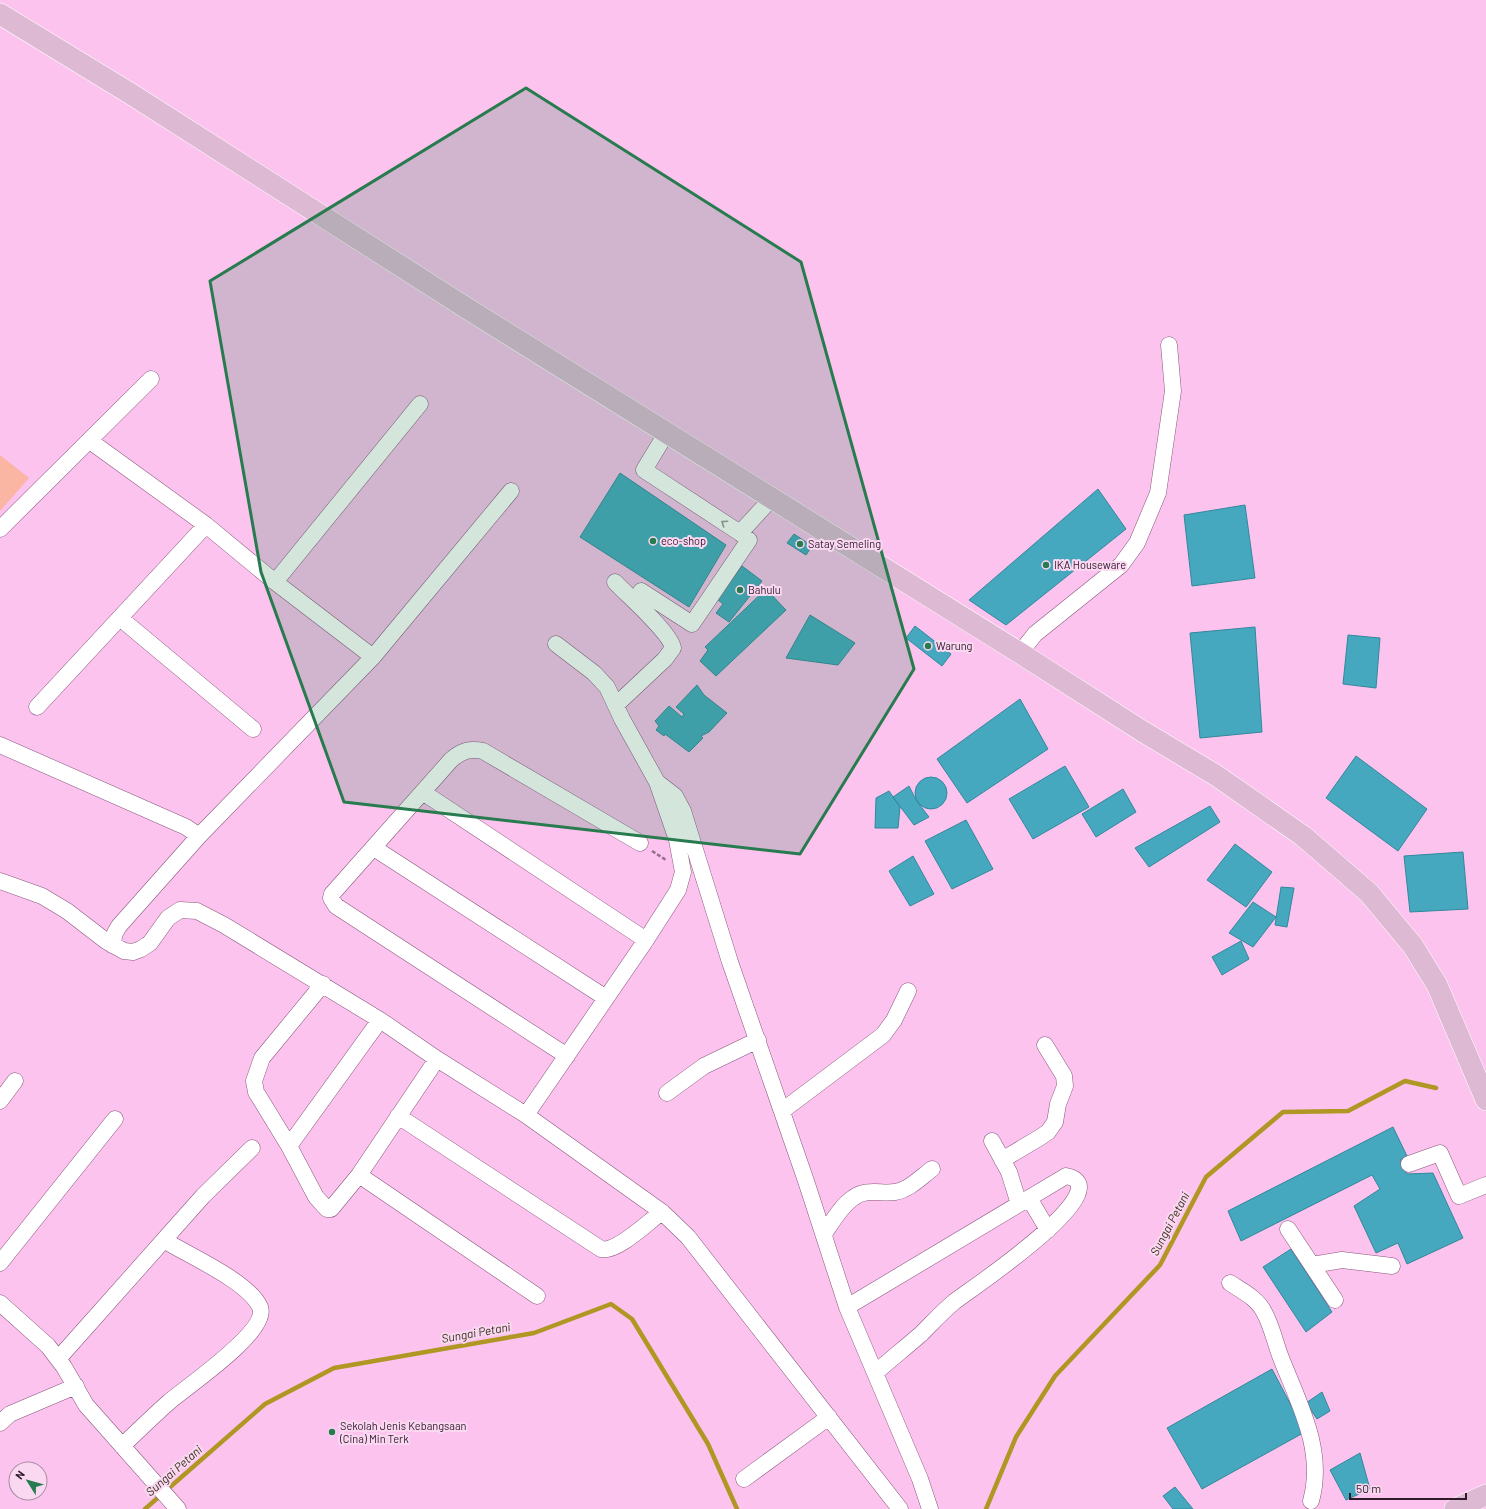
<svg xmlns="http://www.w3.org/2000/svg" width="1486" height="1509" font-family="Barlow,sans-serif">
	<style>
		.green { fill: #fbb5a3 }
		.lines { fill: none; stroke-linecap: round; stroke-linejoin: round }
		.stream { stroke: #b09622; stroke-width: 4.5 }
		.building { fill: #45a8bf; stroke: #32889b }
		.minor-casing { stroke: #88567c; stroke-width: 17 }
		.major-casing { stroke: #fff; stroke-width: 22 }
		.path { stroke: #956e8b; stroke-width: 2.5; stroke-dasharray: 4 2; stroke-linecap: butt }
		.minor { stroke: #fff; stroke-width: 16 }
		.major { stroke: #ddb9d4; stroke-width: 21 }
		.oneway { stroke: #a1989f }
		.marked { fill: #287b4e; fill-opacity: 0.2; stroke: #287b4e; stroke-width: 3; stroke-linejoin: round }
		.poi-dot { fill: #287b4e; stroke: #fbd8f2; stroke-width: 1.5 }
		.labels { text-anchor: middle; stroke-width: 4; stroke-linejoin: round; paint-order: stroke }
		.poi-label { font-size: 11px; fill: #2f1a2a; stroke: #fbd8f2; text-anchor: start }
		.water-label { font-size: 12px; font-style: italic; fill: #37311a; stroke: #fbd8f2 }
	</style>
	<rect width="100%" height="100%" fill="#fcc3ee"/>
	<path class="green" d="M0,455l29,23 -29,33z"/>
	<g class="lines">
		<path class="stream" d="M145,1509l120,-105 69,-36 200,-35 77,-29 21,15 76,125 29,65
			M986,1509l30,-72 39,-61 105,-111 46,-88 77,-65 65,-1 57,-30 31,7"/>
	</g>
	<path class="building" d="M620,473l106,72 -37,62 -109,-70z
		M1098,489l28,40 -120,96 -37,-25z
		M1245,505l10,73 -63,8 -8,-71z
		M794,534l18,12 -6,9 -19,-12z
		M742,566l20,15 -33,41 -13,-9 7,-9 -6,-5z
		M766,589l20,21 -70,66 -16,-15 8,-11 -3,-3z
		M810,615l45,28 -17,22 -52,-7z
		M915,626l36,28 -9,12 -36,-28z
		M1255,627l7,105 -62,6 -10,-105z
		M1348,635l32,3 -4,50 -33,-4z
		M697,685l7,10 23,18 -18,19 -8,4 2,2 -14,14 -24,-18 -1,2 -8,-6 3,-4 -4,-5 14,-15 13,11 2,-3 -8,-7z
		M1020,699l28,50 -81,54 -30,-44z
		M1356,756l71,53 -29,42 -72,-53z
		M1065,766l24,41 -56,32 -24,-40z
		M915 793a16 16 0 1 1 32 0a16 16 0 1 1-32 0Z
		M909,786l7,14 13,17 -15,8 -21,-28z
		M1123,789l13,23 -40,25 -14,-23z
		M889,791l11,16 -2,21h-23l1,-30z
		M1210,806l10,16 -71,45 -14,-19z
		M966,820l27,49 -41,20 -27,-48z
		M1235,844l37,28 -26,35 -39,-27z
		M1463,852l5,57 -58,3 -6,-56z
		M913,856l21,38 -24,12 -21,-35z
		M1281,887l13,1 -7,39 -12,-2z
		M1253,902l23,15 -23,30 -24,-14z
		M1241,941l8,18 -27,16 -10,-18z
		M1393,1127l14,29 -7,4 7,14 26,-1 30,65 -56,26 -9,-21 -22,10 -22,-47 26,-17 -8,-14 -131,66 -13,-30z
		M1291,1249l41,63 -26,20 -43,-65z
		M1272,1369l33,63 -103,57 -35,-61z
		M1322,1392l8,19 -13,8 -11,-16z
		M1360,1453l10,36 -24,11 -16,-30z
		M1175,1487l18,22h-20l-10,-13z"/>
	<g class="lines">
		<defs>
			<path id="minor" d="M667,432l-23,38 96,63 32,-35
				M90,441l116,84 69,57 98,75
				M0,529l151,-150
				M275,582l145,-178
				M615,582c13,14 55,50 58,66l-8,11 -49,46
				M641,591l51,33 57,-84 -9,-7
				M120,618l133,111
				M1020,653l15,-19 86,-69 16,-22 21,-50 15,-102 -4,-46
				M37,707l169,-182
				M0,745l186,82 13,9 174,-179 138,-166
				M657,782l18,14 8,15 47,151 76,219 41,126 73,172 10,30
				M424,793l222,147
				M374,848l232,150
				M0,881l42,15 25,15 39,30 18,10 9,1 8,-3 9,-6 18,-25 12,-8 17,1 27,14 156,95 57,39 89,56 136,97 26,25 212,272
				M112,945l3,-12 4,-7 80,-90
				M323,984l-61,74 -8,23 2,11 33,54 27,51 11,12h4l28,-34 78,-116
				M567,1056l-231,-150 -5,-8 1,-4 119,-134c10,-9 19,-12 32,-9l157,92
				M667,1093l37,-27 54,-26
				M0,1101l15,-20
				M782,1111l101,-76 11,-15 14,-29
				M526,1115l120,-175 32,-50 5,-18 -6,-32 -20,-58 -35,-63 -15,-32 -13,-14 -38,-29
				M398,1116l203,133c16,4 48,-28 61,-37
				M992,1141l17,31 10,32
				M289,1146l91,-126
				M1002,1160l37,-22 9,-6 7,-10 3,-18 7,-18 -1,-10 -19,-31
				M1409,1164l31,-11 19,43 27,-11
				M359,1175l178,121
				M1029,1198l19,32
				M1288,1229l47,71
				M824,1234c8,-12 17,-28 29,-36 13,-10 28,-4 42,-6 14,-2 26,-15 37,-23
				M0,1263l115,-144
				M1312,1265l30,-5 50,6
				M1230,1283c12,8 27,15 34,29 8,14 11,31 17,46 18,46 44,92 30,143
				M0,1303l48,43 16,21 22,38 92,104
				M847,1307l219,-131c59,11 -101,117 -112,126 -12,10 -22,21 -33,32 -15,13 -31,26 -46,39
				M58,1359l145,-163 49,-48
				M0,1423l10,-9 66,-28
				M122,1446c16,-15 31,-30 47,-44 17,-15 101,-71 91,-95 -12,-26 -71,-51 -96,-67
				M744,1479l85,-62"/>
			<path id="major" d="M0,14l131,80 337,215 552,344 122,78 75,45 86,60 66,57 44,53 24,39 49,115
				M1455,1509l31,-14"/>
		</defs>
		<use href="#minor" class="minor-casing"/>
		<use href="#major" class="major-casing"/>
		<path class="path" d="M652,851l14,9"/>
		<use href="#minor" class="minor"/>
		<use href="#major" class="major"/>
	</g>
	<defs><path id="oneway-chevron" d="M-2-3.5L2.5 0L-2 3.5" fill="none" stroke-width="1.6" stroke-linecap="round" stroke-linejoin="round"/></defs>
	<use class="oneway" href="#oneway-chevron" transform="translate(724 523) rotate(-146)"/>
	<path class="marked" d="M526,88l275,174 113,407 -114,185 -456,-52 -83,-230 -51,-291z"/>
	<g class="poi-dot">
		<circle cx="653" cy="541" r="4"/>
		<circle cx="800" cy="544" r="4"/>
		<circle cx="1046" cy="565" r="4"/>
		<circle cx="740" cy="590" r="4"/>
		<circle cx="928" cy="646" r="4"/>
		<circle cx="332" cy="1432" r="4"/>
	</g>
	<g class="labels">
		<g class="poi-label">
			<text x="661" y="545">eco-shop</text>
			<text x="808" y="548">Satay Semeling</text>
			<text x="1054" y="569">IKA Houseware</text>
			<text x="748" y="594">Bahulu</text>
			<text x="936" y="650">Warung</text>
			<text x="340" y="1430">Sekolah Jenis Kebangsaan<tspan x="340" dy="13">(Cina) Min Terk</tspan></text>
		</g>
		<g class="water-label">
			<text transform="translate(1170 1224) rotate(-62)" y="4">Sungai Petani</text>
			<text transform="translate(476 1333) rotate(-10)" y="4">Sungai Petani</text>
			<text transform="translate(174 1471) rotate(-41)" y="4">Sungai Petani</text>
		</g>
	</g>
	<g transform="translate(28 1481) rotate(307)"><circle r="19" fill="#fbd8f2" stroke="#a98ca2"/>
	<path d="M0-3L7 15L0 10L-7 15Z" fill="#287b4e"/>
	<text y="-6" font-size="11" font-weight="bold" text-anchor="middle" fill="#2f1a2a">N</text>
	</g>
	<path d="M1350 1493v6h116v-6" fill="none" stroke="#2f1a2a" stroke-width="2"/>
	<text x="1356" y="1493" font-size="12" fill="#2f1a2a" stroke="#fbd8f2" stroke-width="3" paint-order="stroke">50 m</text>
</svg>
